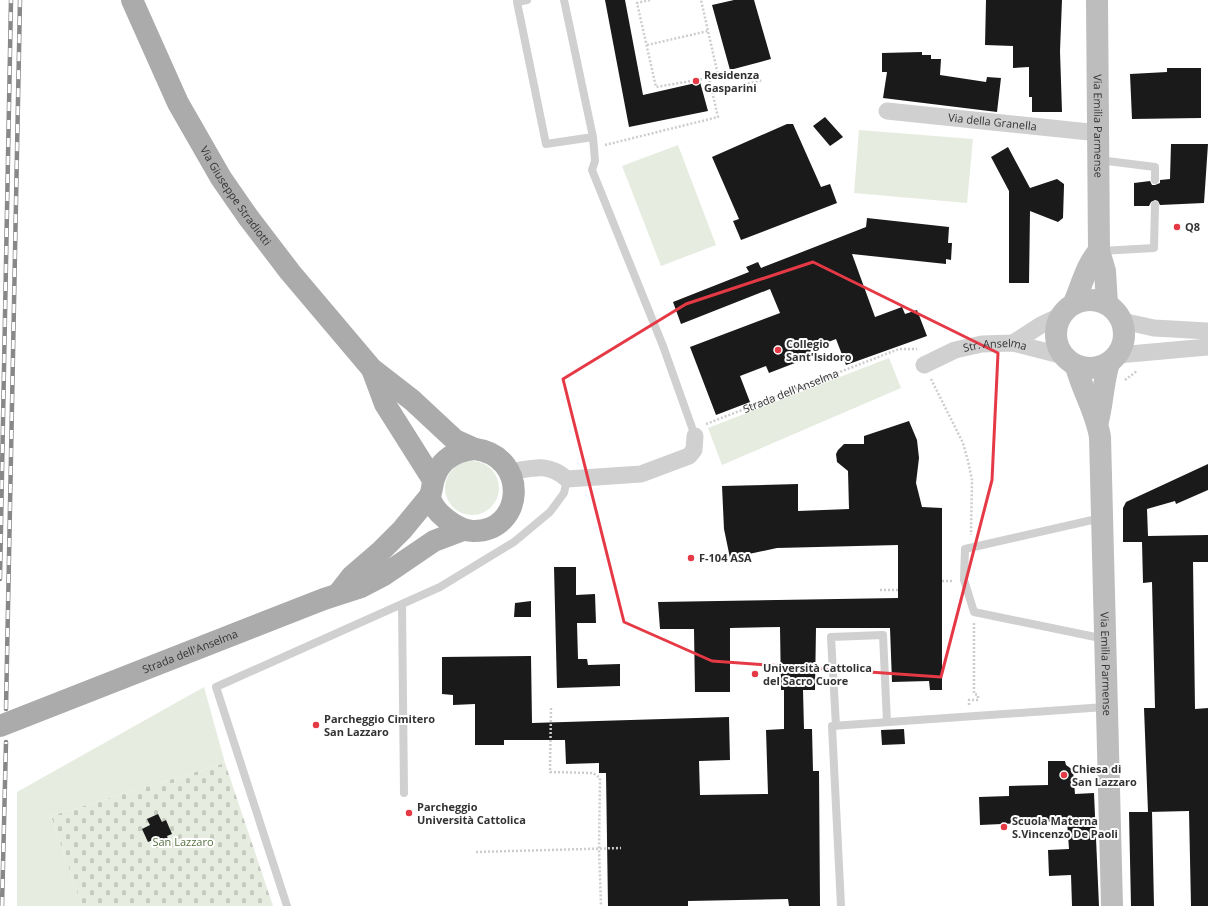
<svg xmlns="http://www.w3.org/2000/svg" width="1208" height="906" font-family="'Open Sans',sans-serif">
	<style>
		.green { fill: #e6ecdf }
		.cemetery { fill: url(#cemetery-stones) }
		.building { fill: #1a1a1a }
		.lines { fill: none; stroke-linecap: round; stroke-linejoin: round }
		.path { stroke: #cdcdcd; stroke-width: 2.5; stroke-dasharray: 2 2; stroke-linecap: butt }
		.lane { stroke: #d0d0d0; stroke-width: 8 }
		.street { stroke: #d0d0d0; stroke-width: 17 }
		.secondary { stroke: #bdbdbd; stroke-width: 22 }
		.primary { stroke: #ababab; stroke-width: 22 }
		.rail-casing { stroke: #888; stroke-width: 4.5 }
		.rail { stroke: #fff; stroke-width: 3; stroke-dasharray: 9; stroke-linecap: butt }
		.marked { fill: none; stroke: #e63946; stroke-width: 3; stroke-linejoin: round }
		.poi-dot { fill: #e63946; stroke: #fff; stroke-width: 1.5 }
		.labels { text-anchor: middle; stroke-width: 4; stroke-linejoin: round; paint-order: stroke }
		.poi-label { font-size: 11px; font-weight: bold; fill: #333; stroke: #fff; text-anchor: start }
		.street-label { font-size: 11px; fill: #333; stroke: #fff }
		.park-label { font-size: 11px; fill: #56703f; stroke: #fff }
	</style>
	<defs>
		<pattern id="cemetery-stones" width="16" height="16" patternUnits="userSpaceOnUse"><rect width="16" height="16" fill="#e6ecdf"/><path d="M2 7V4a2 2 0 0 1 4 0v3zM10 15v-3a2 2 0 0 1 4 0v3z" fill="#c6cbc0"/></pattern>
	</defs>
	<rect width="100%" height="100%" fill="#fff"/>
	<path class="green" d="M859,130l114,9 -6,64 -113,-10z
		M678,145l38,100 -55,21 -39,-100z
		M889,358l12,30 -179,77 -14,-37z
		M445 488a27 27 0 1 1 54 0a27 27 0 1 1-54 0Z
		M204,687l21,76 -174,53 31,90h-65v-114z"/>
	<path class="cemetery" d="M225,763l48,143h-191l-31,-90z"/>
	<path class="building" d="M605,0h20l18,95 57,-13 8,29 -79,16z
		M734,0h20l17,59 -41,11 -18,-65z
		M986,0h76l-2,51 2,61h-30v-15h-3v-30l-16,1v-22l-28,-1z
		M922,52v3h9v4h10l-1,16 46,7 1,-5 14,1 -4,34 -114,-14 4,-26h-5v-19z
		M1167,68h34v50l-69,1 -2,-45 37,-2z
		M825,117l18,20 -13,9 -17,-20z
		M787,124h6l28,63 9,-3 7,19 -96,37 -8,-19 6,-2 -27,-62z
		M1171,144h37l-4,59 -44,2 -2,-4 -3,-1 -4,2 -2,4h-15v-23l16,-2 2,4h3l5,-2v-3l10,-1z
		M1008,147l22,41 27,-9 7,5v2l-1,32 -5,4 -28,-11 -1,72h-20v-92l-18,-34z
		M867,218l82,9 -1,16h4l-1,17 -5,-1v5l-94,-10 23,63 27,-10 3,7 12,-4 10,26 -81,29 -10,-26 -26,10 3,7 -44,17 -3,-7 -26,10 10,26 -34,13 -26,-68 90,-34 -10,-24 -89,35 -8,-22 76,-30 -3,-5 12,-5 3,6 105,-41z
		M909,421l8,19 2,18 -3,25 6,24 20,1v182h-12l-1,-9 -37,1 -2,-54h-74l-1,62h-12l1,39h8l1,42h6l1,135h-31l-1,-7 -100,2v5h-80l-2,-133h-7v-10l-33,1 -1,-24h-61v5h-29v-41l-22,1v-10l-11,-1v-37l89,-1 1,67 197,-6 1,43 -31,1 1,34 68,-1 -2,-64 18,-1v-39h-3l-1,-63 -50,1v64h-35l-1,-63h-34l-2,-27 240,-4v-53l-121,3 -47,10 -6,-29 -2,-43 76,-2v27l51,-2 -1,-38 -11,-9 -1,-8 2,-4 6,-6h20v-8z
		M1208,464v26l-32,14 -1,-3 -28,8 1,27 60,-1v27h-15l2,147 13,-1v198h-17l-2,-95 -41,1 -4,-104h11l-3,-126 -9,1 -1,-41h-19v-34l3,-6z
		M554,567h22v28l19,-1 1,29h-19l1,36h9l1,6 32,-1v22l-63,2z
		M531,601v16h-17l1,-14z
		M904,729l1,15 -23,1 -1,-15z
		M1048,761h17l1,4 7,5 2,24 19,-1 5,113h-27l-1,-31 -22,1 -1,-26 21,-1 -2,-28 -87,4 -1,-28 30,-1v-10l39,-1z
		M1129,812h23l2,94h-23z
		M158,814l4,8 4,-2 6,14 -5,2 2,6 -13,6 -3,-8 -5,2 -6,-13 8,-4 -3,-6z"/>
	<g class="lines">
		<g class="path">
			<path d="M650,0l-13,3 19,84 53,-9"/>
			<path d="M647,45l61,-14"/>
			<path d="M713,93l49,-13"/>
			<path d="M605,145l113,-28 -9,-39 9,-3 -17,-75"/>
			<path d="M931,379l32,64 5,18 4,19 -1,55"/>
			<path d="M1125,380l12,-9"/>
			<path id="s1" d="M706,424l193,-75h18"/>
			<path d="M942,581h11"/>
			<path d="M880,590h18"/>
			<path d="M969,705v-5h9v-5l-4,-1v-71"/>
			<path d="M551,708l-1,64 43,1 7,5 -1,71 2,57"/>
			<path d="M476,852l145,-4"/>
		</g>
		<path class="lane" d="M527,0l-10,2 29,142 47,-7
			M564,0l29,137 2,24 -3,9 71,176 32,90
			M1099,160l56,7v13
			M1101,251l53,-3 1,-43
			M1101,518l-136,31 -1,31 10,32 131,27
			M402,605l2,188
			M836,726l-5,-89 52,-2 4,87
			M287,906l-71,-219 224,-100 74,-45 36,-30 14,-19 3,-14
			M841,906l-9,-180 273,-19"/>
		<g class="street">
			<path id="s2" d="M887,111l212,22"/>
			<path d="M1122,321l32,7 54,3"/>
			<path d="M1013,343l28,-18 19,-9"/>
			<path d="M1118,355l90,-8"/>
			<path id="s3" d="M924,365l31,-15 27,-6 31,-1 47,12 7,5"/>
			<path d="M510,472c24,-4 37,-10 57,7l74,-5 48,-18 5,-6 1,-14"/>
		</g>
		<g class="secondary">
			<path id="s4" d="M1097,0l2,251 6,20 2,33"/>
			<circle cx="1090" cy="334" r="34"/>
			<path d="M1074,303c7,-16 13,-40 25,-52"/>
			<path id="s5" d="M1076,366c6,24 20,46 24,71l12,469"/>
			<path d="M1098,421c5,-20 5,-39 11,-58"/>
		</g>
		<g class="primary">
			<path id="s6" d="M132,0l46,103 43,75 27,39 42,55 82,97 40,31 43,40 20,9"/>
			<path d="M372,369l13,35 48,76"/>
			<path d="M475,449c54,7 50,83 -2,82 -8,0 -13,-3 -20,-7 -9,-6 -21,-16 -23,-27 0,-3 2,-7 2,-9 3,-24 19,-37 43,-39z"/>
			<path d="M338,594l14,-18 29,-25 21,-21 28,-34"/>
			<path id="s7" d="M0,726l324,-127 37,-12 23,-12 50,-34 29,-11"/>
		</g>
		<defs>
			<path id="rail" d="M0,579l11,-579
				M6,709l14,-709
				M2,906l4,-164"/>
		</defs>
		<use href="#rail" class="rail-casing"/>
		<use href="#rail" class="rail"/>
	</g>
	<path class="marked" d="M813,262l185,91 -6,127 -51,197 -229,-16 -88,-39 -61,-243 123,-75z"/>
	<g class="poi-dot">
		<circle cx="696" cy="81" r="4"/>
		<circle cx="1177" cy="227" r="4"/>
		<circle cx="778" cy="350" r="4"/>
		<circle cx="691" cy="558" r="4"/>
		<circle cx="755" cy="674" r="4"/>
		<circle cx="316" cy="725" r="4"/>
		<circle cx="1064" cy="775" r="4"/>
		<circle cx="409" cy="813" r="4"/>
		<circle cx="1004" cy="827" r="4"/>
	</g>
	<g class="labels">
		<g class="poi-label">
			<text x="704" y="79">Residenza<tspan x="704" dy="13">Gasparini</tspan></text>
			<text x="1185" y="231">Q8</text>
			<text x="786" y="348">Collegio<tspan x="786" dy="13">Sant'Isidoro</tspan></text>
			<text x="699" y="562">F-104 ASA</text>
			<text x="763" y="672">Università Cattolica<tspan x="763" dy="13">del Sacro Cuore</tspan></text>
			<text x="324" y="723">Parcheggio Cimitero<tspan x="324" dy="13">San Lazzaro</tspan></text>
			<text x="1072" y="773">Chiesa di<tspan x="1072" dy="13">San Lazzaro</tspan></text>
			<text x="417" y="811">Parcheggio<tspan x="417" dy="13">Università Cattolica</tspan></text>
			<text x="1012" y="825">Scuola Materna<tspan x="1012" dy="13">S.Vincenzo De Paoli</tspan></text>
		</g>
		<g class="street-label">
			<text dy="4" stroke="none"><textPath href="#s2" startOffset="106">Via della Granella</textPath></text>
			<text dy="4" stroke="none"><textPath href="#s4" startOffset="126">Via Emilia Parmense</textPath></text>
			<text dy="4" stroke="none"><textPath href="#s6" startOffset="222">Via Giuseppe Stradiotti</textPath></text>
			<text dy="4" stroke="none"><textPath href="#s3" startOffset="75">Str. Anselma</textPath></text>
			<text dy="4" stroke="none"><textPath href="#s1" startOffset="91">Strada dell'Anselma</textPath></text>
			<text dy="4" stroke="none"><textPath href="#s7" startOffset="204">Strada dell'Anselma</textPath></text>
			<text dy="4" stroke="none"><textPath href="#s5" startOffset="302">Via Emilia Parmense</textPath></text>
		</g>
		<g class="park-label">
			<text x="183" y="846">San Lazzaro</text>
		</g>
	</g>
</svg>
